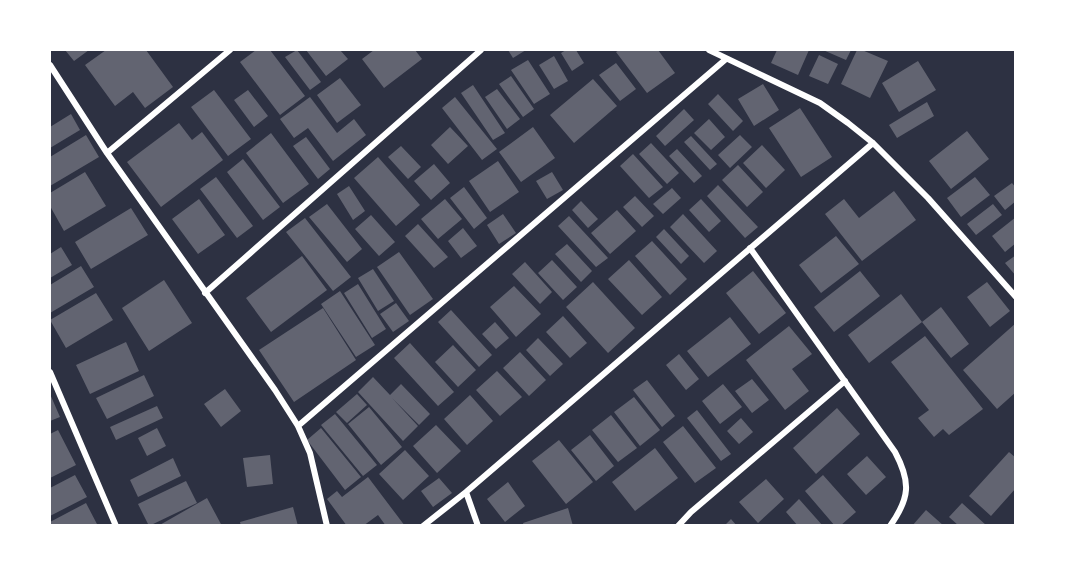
<svg xmlns="http://www.w3.org/2000/svg" width="1065" height="575" font-family="Figtree,sans-serif">
	<style>
		.building { fill: #626471 }
		.lines { fill: none; stroke-linecap: round; stroke-linejoin: round }
		.minor { stroke: #fff; stroke-width: 6 }
	</style>
	<rect width="100%" height="100%" fill="#2d3142"/>
	<path class="building" d="M65,50h24l-15,11z
		M106,50h40l27,37 -28,21 -12,-16 -18,14 -30,-41z
		M256,50h14l35,46 -25,19 -40,-53z
		M297,50l24,32 -11,8 -25,-33z
		M306,50h34l8,9 -22,17z
		M374,50h41l7,9 -38,29 -22,-29z
		M508,50h18l-13,8z
		M566,50h10l8,13 -12,8 -11,-18z
		M619,50h39l17,23 -28,20 -31,-41z
		M777,50h32l-11,25 -27,-12z
		M823,50h28l-5,10z
		M857,50h5l26,11 -18,37 -29,-14z
		M819,55l19,9 -10,20 -19,-8z
		M554,56l14,25 -14,8 -15,-24z
		M528,60l22,34 -16,10 -23,-34z
		M918,61l18,29 -37,22 -17,-29z
		M616,63l20,26 -16,12 -21,-26z
		M511,76l23,33 -11,8 -24,-33z
		M340,78l21,27 -24,18 -20,-28z
		M593,79l24,27 -43,37 -24,-28z
		M763,84l16,26 -25,16 -16,-27z
		M473,85l32,48 -12,7 -32,-47z
		M497,89l23,30 -13,10 -22,-32z
		M214,90l37,49 -23,17 -37,-49z
		M248,90l20,26 -14,11 -20,-27z
		M718,94l25,27 -10,10 -25,-27z
		M310,97l27,36 17,-14 12,16 -33,26 -25,-33 -14,10 -14,-19z
		M455,97l42,52 -15,11 -40,-52z
		M927,102l7,14 -37,22 -8,-13z
		M800,108l32,49 -31,20 -32,-49z
		M684,109l10,11 -29,26 -9,-10z
		M71,114l9,16 -30,18v-21z
		M709,119l16,18 -14,13 -17,-17z
		M179,123l13,17 10,-8 21,28 -62,47 -34,-45z
		M450,127l18,19 -20,18 -17,-19z
		M533,127l22,31 -34,24 -22,-30z
		M967,131l22,28 -38,30 -22,-28z
		M271,133l38,51 -26,19 -37,-50z
		M86,135l13,22 -49,29v-29z
		M740,135l12,12 -22,21 -12,-13z
		M691,136l26,28 -7,6 -26,-28z
		M306,137l24,32 -12,10 -25,-33z
		M651,143l28,30 -12,11 -28,-30z
		M762,145l23,25 -19,18 -23,-25z
		M401,146l20,21 -13,12 -20,-22z
		M677,149l25,27 -8,7 -25,-27z
		M633,154l30,33 -14,11 -29,-32z
		M378,157l42,48 -24,21 -42,-48z
		M243,159l37,48 -17,13 -36,-48z
		M498,161l21,31 -29,20 -21,-31z
		M434,164l16,19 -19,17 -17,-19z
		M738,165l25,27 -16,15 -25,-27z
		M85,172l21,34 -42,25 -14,-25v-13z
		M552,172l11,18 -16,9 -11,-18z
		M216,177l37,49 -16,12 -37,-49z
		M975,177l15,18 -29,22 -14,-19z
		M1012,183l4,5v13l-11,9 -11,-14z
		M718,185l40,42 -13,11 -38,-42z
		M349,186l16,25 -12,9 -16,-26z
		M464,187l23,31 -13,11 -24,-31z
		M672,188l9,10 -18,16 -10,-10z
		M894,191l22,29 -54,41 -37,-47 19,-15 15,19z
		M635,196l19,20 -12,11 -19,-20z
		M199,199l26,36 -27,19 -26,-35z
		M445,199l17,20 -24,20 -17,-20z
		M701,199l20,22 -12,11 -20,-22z
		M581,201l17,18 -10,9 -16,-18z
		M327,204l35,45 -15,13 -38,-45z
		M993,204l9,11 -26,20 -9,-11z
		M131,208l17,27 -57,34 -16,-27z
		M617,210l19,21 -26,23 -19,-21z
		M503,214l13,19 -17,11 -12,-19z
		M683,214l34,37 -13,12 -34,-36z
		M371,215l24,27 -16,14 -24,-27z
		M569,216l39,42 -12,9 -38,-41z
		M1016,217v26l-11,9 -13,-16z
		M305,218l46,59 -18,14 -47,-59z
		M418,224l30,33 -14,11 -29,-32z
		M463,228l14,18 -16,12 -13,-17z
		M664,229l25,27 -8,8 -25,-27z
		M836,236l23,28 -38,29 -22,-28z
		M652,241l35,38 -17,16 -35,-39z
		M567,244l25,27 -11,11 -26,-28z
		M61,247l11,18 -22,13v-24z
		M399,252l34,47 -23,16 -33,-48z
		M1016,255v21l-11,-13z
		M302,256l25,34 -56,42 -25,-34z
		M552,260l25,27 -14,13 -25,-27z
		M629,260l33,37 -20,18 -34,-36z
		M525,262l27,30 -12,12 -28,-30z
		M81,266l13,21 -44,26v-28z
		M373,269l21,32 -16,10 -20,-33z
		M753,271l33,42 -27,21 -33,-41z
		M860,271l20,25 -46,36 -20,-25z
		M164,280l28,43 -43,28 -27,-43z
		M593,282l42,46 -27,25 -42,-46z
		M987,282l23,29 -20,16 -23,-30z
		M358,284l28,45 -14,9 -28,-45z
		M514,286l27,28 -25,23 -26,-30z
		M340,291l35,54 -19,12 -35,-53z
		M96,293l17,27 -47,28 -16,-28z
		M901,294l21,28 -53,41 -21,-28z
		M396,303l13,18 -16,11 -13,-18z
		M941,307l28,37 -18,14 -29,-36z
		M323,308l33,52 -62,42 -35,-52z
		M451,310l41,45 -13,12 -41,-45z
		M563,316l24,27 -17,15 -24,-26z
		M730,317l21,27 -43,33 -21,-26z
		M495,322l14,16 -13,11 -14,-15z
		M1016,323v69l-19,17 -34,-39z
		M789,326l23,28 -20,15 17,22 -24,19 -39,-50z
		M925,336l58,73 -34,26 -6,-6 -9,8 -16,-19 11,-8 -38,-48z
		M538,338l25,26 -13,12 -24,-26z
		M126,342l13,29 -49,23 -14,-29z
		M410,343l44,49 -16,14 -44,-48z
		M453,345l23,25 -18,17 -23,-25z
		M520,352l26,28 -17,16 -26,-28z
		M679,354l20,25 -13,11 -20,-25z
		M497,371l25,26 -22,19 -24,-26z
		M144,375l10,21 -47,23 -11,-21z
		M373,377l17,18 11,-11 29,30 -11,11 -27,-27 26,28 -15,15 -45,-49z
		M752,379l17,21 -17,13 -17,-22z
		M647,380l28,36 -13,11 -29,-37z
		M723,384l19,23 -22,17 -18,-23z
		M225,389l16,22 -20,16 -17,-23z
		M50,394l10,23 -10,4z
		M357,394l10,11 -20,18 -11,-11z
		M470,395l23,26 -26,24 -23,-26z
		M634,397l26,33 -20,16 -26,-34z
		M157,406l6,12 -47,22 -6,-13z
		M369,407l33,40 -21,18 -33,-41z
		M837,408l23,26 -44,40 -23,-26z
		M697,410l34,44 -10,7 -34,-43z
		M335,414l42,51 -14,11 -42,-51z
		M611,415l26,33 -19,14 -26,-32z
		M741,418l12,14 -14,12 -12,-13z
		M436,425l25,26 -24,22 -24,-27z
		M683,426l33,42 -21,15 -32,-41z
		M157,428l9,18 -19,10 -9,-18z
		M321,428l40,49 -16,13 -38,-50z
		M58,430l18,35 -26,13v-44z
		M590,435l24,31 -18,15 -25,-31z
		M559,440l34,42 -27,22 -34,-43z
		M655,448l23,30 -43,33 -23,-29z
		M405,450l24,26 -26,24 -24,-26z
		M1009,452l7,6v30l-25,28 -22,-20z
		M270,455l3,29 -26,3 -4,-29z
		M867,456l19,21 -20,18 -19,-21z
		M173,458l8,18 -43,21 -8,-17z
		M75,475l12,22 -37,19v-28z
		M823,475l33,37 -16,14h-5l-30,-35z
		M368,477l37,49h-19l-8,-11 -15,11h-16l-20,-27 10,-8 5,6z
		M439,478l13,15 -19,14 -12,-16z
		M766,479l18,20 -26,24 -19,-21z
		M186,481l11,22 -48,23 -11,-22z
		M508,482l17,24 -20,16 -18,-23z
		M207,498l15,28h-64z
		M799,499l24,27h-25l-12,-14z
		M86,503l12,23h-48v-4z
		M962,503l25,23h-28l-10,-9z
		M293,507l5,19h-57l-1,-4z
		M568,508l5,18h-49l-1,-3z
		M926,510l18,16h-32z
		M731,519l6,7h-13z"/>
	<g class="lines">
		<path class="minor" d="M709,50l111,53 28,20 25,20 55,55 88,99
			M50,65l57,88 168,237 23,36 12,27 17,73
			M107,153l123,-103
			M750,248l145,204c16,30 15,46 -5,74
			M205,293l276,-243
			M50,372l66,154
			M298,426l428,-367
			M466,492l12,34
			M423,526l43,-34 407,-349
			M678,526l13,-14 154,-131"/>
	</g>
	<rect width="1065" height="575" fill="none" stroke="#ffffff" stroke-width="102"/>
</svg>
